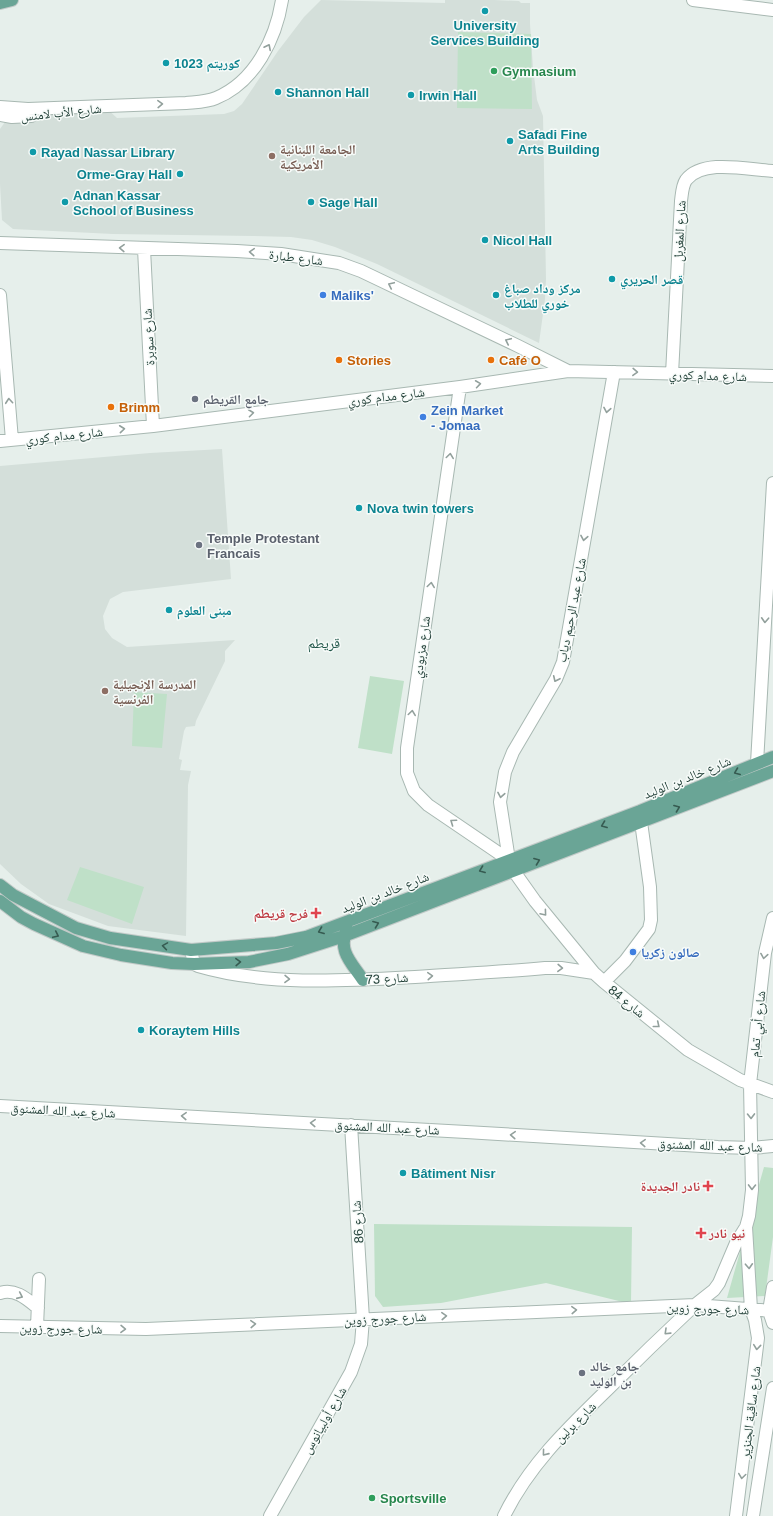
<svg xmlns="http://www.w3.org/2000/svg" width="773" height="1516" font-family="Helvetica,'Noto Naskh Arabic',sans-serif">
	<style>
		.built { fill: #d4dfda }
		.green { fill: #bfe0c8 }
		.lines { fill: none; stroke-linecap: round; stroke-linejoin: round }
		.minor-casing { stroke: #a8b8b2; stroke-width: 14 }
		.major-casing { stroke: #c2cac8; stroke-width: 14 }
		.minor { stroke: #fff; stroke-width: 12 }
		.major { stroke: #6aa596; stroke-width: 12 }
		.oneway { stroke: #92a09c }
		.oneway2 { stroke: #365b51 }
		.culture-dot { fill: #0f9aa8; stroke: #f7fbf9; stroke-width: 1.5 }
		.leisure-dot { fill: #2e9e5b; stroke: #f7fbf9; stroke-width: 1.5 }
		.education-dot { fill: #8d6e63; stroke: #f7fbf9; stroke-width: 1.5 }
		.shop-dot { fill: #3f7fe0; stroke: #f7fbf9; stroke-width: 1.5 }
		.food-dot { fill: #e8710a; stroke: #f7fbf9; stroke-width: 1.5 }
		.worship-dot { fill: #6b7280; stroke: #f7fbf9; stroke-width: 1.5 }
		.health-dot { fill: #e0444e; stroke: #f7fbf9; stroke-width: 1.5 }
		.labels { text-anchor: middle; stroke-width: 3; stroke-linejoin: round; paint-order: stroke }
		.culture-label { font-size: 13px; font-weight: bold; fill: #0d838f; stroke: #f7fbf9; text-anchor: start }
		.leisure-label { font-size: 13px; font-weight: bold; fill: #27864d; stroke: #f7fbf9; text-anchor: start }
		.street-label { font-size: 13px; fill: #24423a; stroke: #f7fbf9 }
		.education-label { font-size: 13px; font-weight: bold; fill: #785e54; stroke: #f7fbf9; text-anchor: start }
		.shop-label { font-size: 13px; font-weight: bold; fill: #366cbe; stroke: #f7fbf9; text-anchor: start }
		.food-label { font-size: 13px; font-weight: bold; fill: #c56008; stroke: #f7fbf9; text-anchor: start }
		.worship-label { font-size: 13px; font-weight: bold; fill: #5b616d; stroke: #f7fbf9; text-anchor: start }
		.health-label { font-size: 13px; font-weight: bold; fill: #be3a42; stroke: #f7fbf9; text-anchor: end }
		.neighbourhood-label { font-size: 14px; fill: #1f5548; stroke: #f7fbf9 }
	</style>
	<rect width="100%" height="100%" fill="#e6efeb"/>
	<path class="built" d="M321,0l124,3v-3h49l25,1 2,2h9v21l3,44 4,32 6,16 3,163 -1,20 -6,44 -162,-79 -42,-17 -23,-7 -21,-3 -38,-1 -140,-2 -100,-5 -11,-9 -2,-36v-55l5,-7 100,-15 12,11 107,-4 10,-3 8,-7 36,-53 26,-34z
		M222,449l9,130 -108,13 -13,7 -7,17 2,13 7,9 15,9 108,-7 -10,11v10l-29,60 -1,5 -9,1 -2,4 -5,28 3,1 -2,10 11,1 -3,14 -2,151 -78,-10 -59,-22 -28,-20 -21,-20v-398l150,-13z"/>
	<path class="green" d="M458,32l73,2 1,75 -75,-1z
		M370,676l34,5 -12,73 -34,-6z
		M134,692l33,2 -5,54 -30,-2z
		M80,867l64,20 -12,37 -65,-24z
		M764,1167l9,1v69l-8,59 -38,2z
		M374,1224l258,3 -1,77 -85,-21 -105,20 -58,4 -8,-11z"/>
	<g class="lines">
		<defs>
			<path id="minor" d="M693,0l80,10
				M0,107l28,2 158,-6c10,-1 21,-1 30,-5 39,-16 60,-60 66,-98
				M0,115l12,2 19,-1
				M0,243l237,8 44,3 58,9 22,8 157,75 50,25
				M144,249l9,177
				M0,295l12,145
				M672,374l9,-173c1,-7 1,-15 5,-21 17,-22 63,-10 87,-9
				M460,387l-53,361v25l7,18 14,14 81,55
				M0,441l153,-15 307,-39 108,-16 205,5
				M757,763l16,-280
				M509,860l-9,-58 5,-30 8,-20 43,-73 7,-17 51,-290
				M513,870l22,31 59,72 10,9 84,68 52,30 33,12
				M191,950l3,14 4,2c68,20 146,15 217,11 43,-3 87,-5 130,-9h16l33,5
				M604,982l21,-21 24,-32 2,-9 -1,-33 -9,-65
				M0,1106l466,26 252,15 34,1 21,-2
				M773,1287l-4,24 4,12
				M0,1293c15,-5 27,6 38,15
				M0,1326l146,3 549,-24 78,6
				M37,1327l2,-48
				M270,1516l81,-144 10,-28 2,-25 -12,-194
				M504,1516c25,-51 63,-87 103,-126 29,-29 58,-57 88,-85l19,-15 5,-7 17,-40 10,-16 3,-11 3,-26 -2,-106 15,-131 8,-35
				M736,1516l22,-178 -3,-18 -4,-11 -5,-82
				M753,1516l20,-128"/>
			<path id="major" d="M0,3l12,-3
				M0,885l13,10 63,33 34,10 81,12 85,-7 30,-6 334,-126 133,-54
				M0,901l21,16 13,7 49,22 38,9 51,8 22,1 55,-2 39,-8 56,-18 429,-165
				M347,929c-10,22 5,34 16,51"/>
		</defs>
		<use href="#minor" class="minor-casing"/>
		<use href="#major" class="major-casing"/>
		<use href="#minor" class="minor"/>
		<use href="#major" class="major"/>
	</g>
	<defs><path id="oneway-chevron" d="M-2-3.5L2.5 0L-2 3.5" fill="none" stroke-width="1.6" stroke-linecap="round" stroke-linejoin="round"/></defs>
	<g class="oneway">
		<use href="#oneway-chevron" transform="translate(268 47) rotate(-63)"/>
		<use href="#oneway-chevron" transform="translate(160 104) rotate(-2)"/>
		<use href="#oneway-chevron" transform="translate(122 248) rotate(-178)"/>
		<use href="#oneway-chevron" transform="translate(252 252) rotate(-176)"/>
		<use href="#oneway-chevron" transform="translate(391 285) rotate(-155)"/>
		<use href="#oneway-chevron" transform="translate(508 341) rotate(-155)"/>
		<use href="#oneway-chevron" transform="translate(635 372) rotate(2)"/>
		<use href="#oneway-chevron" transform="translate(478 384) rotate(-8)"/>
		<use href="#oneway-chevron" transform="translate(9 401) rotate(-95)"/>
		<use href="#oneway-chevron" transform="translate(607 410) rotate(100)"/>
		<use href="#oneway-chevron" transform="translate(251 413) rotate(-7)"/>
		<use href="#oneway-chevron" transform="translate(122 429) rotate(-6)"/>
		<use href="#oneway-chevron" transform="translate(450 456) rotate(-82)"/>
		<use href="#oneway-chevron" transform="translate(584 538) rotate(100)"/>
		<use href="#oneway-chevron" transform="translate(431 585) rotate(-82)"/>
		<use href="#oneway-chevron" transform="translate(765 620) rotate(93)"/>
		<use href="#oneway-chevron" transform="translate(556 679) rotate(115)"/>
		<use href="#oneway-chevron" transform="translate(412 713) rotate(-82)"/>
		<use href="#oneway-chevron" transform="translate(501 795) rotate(100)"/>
		<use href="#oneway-chevron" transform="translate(453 822) rotate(-145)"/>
		<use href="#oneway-chevron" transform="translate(544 913) rotate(50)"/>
		<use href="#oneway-chevron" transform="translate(764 956) rotate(99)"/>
		<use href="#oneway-chevron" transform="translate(560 968) rotate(2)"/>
		<use href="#oneway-chevron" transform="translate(430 976) rotate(-4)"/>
		<use href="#oneway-chevron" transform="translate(287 979) rotate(1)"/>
		<use href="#oneway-chevron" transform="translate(657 1025) rotate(39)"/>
		<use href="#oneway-chevron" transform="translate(184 1116) rotate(-177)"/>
		<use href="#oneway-chevron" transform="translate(751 1116) rotate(89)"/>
		<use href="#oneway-chevron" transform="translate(313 1123) rotate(-177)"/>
		<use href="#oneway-chevron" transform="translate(513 1135) rotate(-176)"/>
		<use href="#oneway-chevron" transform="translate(643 1143) rotate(-177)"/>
		<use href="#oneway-chevron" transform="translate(752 1187) rotate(91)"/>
		<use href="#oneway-chevron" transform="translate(749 1266) rotate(87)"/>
		<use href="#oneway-chevron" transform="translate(20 1296) rotate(24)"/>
		<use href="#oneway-chevron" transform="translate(574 1310) rotate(-3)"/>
		<use href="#oneway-chevron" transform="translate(444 1316) rotate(-3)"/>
		<use href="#oneway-chevron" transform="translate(253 1324) rotate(-3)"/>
		<use href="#oneway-chevron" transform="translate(123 1329) rotate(1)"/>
		<use href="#oneway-chevron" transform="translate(667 1332) rotate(136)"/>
		<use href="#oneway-chevron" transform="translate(757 1347) rotate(96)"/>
		<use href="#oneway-chevron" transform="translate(545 1453) rotate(129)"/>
		<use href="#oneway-chevron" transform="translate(742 1476) rotate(98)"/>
	</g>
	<g class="oneway2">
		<use href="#oneway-chevron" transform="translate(737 772) rotate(158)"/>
		<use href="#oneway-chevron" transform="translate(677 808) rotate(-21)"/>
		<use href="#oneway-chevron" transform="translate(604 825) rotate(159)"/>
		<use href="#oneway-chevron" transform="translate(537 861) rotate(-21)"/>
		<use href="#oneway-chevron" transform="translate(482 870) rotate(159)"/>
		<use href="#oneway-chevron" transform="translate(376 924) rotate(-21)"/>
		<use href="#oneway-chevron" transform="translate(321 931) rotate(159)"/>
		<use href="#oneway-chevron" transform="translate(56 935) rotate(25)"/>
		<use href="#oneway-chevron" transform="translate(165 946) rotate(-171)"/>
		<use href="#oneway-chevron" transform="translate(238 962) rotate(-2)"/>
	</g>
	<g class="culture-dot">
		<circle cx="485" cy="11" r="4"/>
		<circle cx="166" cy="63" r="4"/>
		<circle cx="278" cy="92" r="4"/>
		<circle cx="411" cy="95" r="4"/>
		<circle cx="510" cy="141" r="4"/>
		<circle cx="33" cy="152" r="4"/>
		<circle cx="180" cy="174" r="4"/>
		<circle cx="65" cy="202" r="4"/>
		<circle cx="311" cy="202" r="4"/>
		<circle cx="485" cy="240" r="4"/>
		<circle cx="612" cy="279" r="4"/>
		<circle cx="496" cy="295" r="4"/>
		<circle cx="359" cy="508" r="4"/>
		<circle cx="169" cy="610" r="4"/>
		<circle cx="141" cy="1030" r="4"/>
		<circle cx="403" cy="1173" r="4"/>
	</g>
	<g class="leisure-dot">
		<circle cx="494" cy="71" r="4"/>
		<circle cx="372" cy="1498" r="4"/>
	</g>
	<g class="education-dot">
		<circle cx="272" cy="156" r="4"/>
		<circle cx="105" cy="691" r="4"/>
	</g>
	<g class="shop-dot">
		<circle cx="323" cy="295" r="4"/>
		<circle cx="423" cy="417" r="4"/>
		<circle cx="633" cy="952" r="4"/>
	</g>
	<g class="food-dot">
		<circle cx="339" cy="360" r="4"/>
		<circle cx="491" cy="360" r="4"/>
		<circle cx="111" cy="407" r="4"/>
	</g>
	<g class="worship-dot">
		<circle cx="195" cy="399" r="4"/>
		<circle cx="199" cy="545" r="4"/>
		<circle cx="582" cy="1373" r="4"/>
	</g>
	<g class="health-dot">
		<path d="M314 907h4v4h4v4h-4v4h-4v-4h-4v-4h4z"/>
		<path d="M706 1180h4v4h4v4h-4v4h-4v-4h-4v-4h4z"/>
		<path d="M699 1227h4v4h4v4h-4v4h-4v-4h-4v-4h4z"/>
	</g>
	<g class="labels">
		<g class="culture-label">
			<text x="485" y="30" text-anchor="middle">University<tspan x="485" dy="15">Services Building</tspan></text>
			<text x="174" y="68">كوريتم 1023</text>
			<text x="286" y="97">Shannon Hall</text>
			<text x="419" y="100">Irwin Hall</text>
			<text x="518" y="139">Safadi Fine<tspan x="518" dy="15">Arts Building</tspan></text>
			<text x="41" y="157">Rayad Nassar Library</text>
			<text x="172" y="179" text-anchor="end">Orme-Gray Hall</text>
			<text x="73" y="200">Adnan Kassar<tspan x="73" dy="15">School of Business</tspan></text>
			<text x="319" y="207">Sage Hall</text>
			<text x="493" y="245">Nicol Hall</text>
			<text x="620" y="284">قصر الحريري</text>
			<text x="504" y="293">مركز وداد صباغ<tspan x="504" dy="15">خوري للطلاب</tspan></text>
			<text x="367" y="513">Nova twin towers</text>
			<text x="177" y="615">مبنى العلوم</text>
			<text x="149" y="1035">Koraytem Hills</text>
			<text x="411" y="1178">Bâtiment Nisr</text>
		</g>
		<g class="leisure-label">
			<text x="502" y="76">Gymnasium</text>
			<text x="380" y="1503">Sportsville</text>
		</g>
		<g class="street-label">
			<text transform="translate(61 112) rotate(-6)" y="5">شارع الأب لامنس</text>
			<text transform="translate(679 231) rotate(-87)" y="5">شارع المغربل</text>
			<text transform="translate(296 257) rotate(7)" y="5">شارع طبارة</text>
			<text transform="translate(148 337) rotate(-93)" y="5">شارع سوبرة</text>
			<text transform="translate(708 375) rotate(2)" y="5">شارع مدام كوري</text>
			<text transform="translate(386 396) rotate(-7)" y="5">شارع مدام كوري</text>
			<text transform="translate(64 435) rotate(-6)" y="5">شارع مدام كوري</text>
			<text transform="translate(571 610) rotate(-79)" y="5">شارع عبد الرحيم دياب</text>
			<text transform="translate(421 647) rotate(-82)" y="5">شارع مزبودي</text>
			<text transform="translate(687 777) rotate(-22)" y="5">شارع خالد بن الوليد</text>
			<text transform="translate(385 892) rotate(-21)" y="5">شارع خالد بن الوليد</text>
			<text transform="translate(387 978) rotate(-3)" y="5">شارع 73</text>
			<text transform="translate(627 1001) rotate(39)" y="5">شارع 84</text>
			<text transform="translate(757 1024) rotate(-84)" y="5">شارع أبي تمام</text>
			<text transform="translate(63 1110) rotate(3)" y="5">شارع عبد الله المشنوق</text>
			<text transform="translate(387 1127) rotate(3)" y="5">شارع عبد الله المشنوق</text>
			<text transform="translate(710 1145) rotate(2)" y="5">شارع عبد الله المشنوق</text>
			<text transform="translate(357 1222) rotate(-94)" y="5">شارع 86</text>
			<text transform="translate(708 1308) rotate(2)" y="5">شارع جورج زوين</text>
			<text transform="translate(385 1318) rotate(-3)" y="5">شارع جورج زوين</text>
			<text transform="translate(61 1328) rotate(1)" y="5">شارع جورج زوين</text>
			<text transform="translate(750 1412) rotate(-83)" y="5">شارع ساقية الجنزير</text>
			<text transform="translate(324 1420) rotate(-60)" y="5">شارع أولبيانوس</text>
			<text transform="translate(575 1422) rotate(-45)" y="5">شارع برلين</text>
		</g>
		<g class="education-label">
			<text x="280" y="154">الجامعة اللبنانية<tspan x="280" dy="15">الأمريكية</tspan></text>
			<text x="113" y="689">المدرسة الإنجيلية<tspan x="113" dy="15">الفرنسية</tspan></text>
		</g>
		<g class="shop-label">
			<text x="331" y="300">Maliks'</text>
			<text x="431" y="415">Zein Market<tspan x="431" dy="15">- Jomaa</tspan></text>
			<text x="641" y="957">صالون زكريا</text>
		</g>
		<g class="food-label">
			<text x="347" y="365">Stories</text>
			<text x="499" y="365">Café O</text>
			<text x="119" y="412">Brimm</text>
		</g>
		<g class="worship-label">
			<text x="203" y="404">جامع القريطم</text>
			<text x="207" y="543">Temple Protestant<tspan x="207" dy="15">Francais</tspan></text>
			<text x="590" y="1371">جامع خالد<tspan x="590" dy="15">بن الوليد</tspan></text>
		</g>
		<g class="health-label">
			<text x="308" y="918">فرح قريطم</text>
			<text x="700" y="1191">نادر الجديدة</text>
			<text x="709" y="1238" text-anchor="start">نيو نادر</text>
		</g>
		<g class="neighbourhood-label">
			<text x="324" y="648">قريطم</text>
		</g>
	</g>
</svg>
